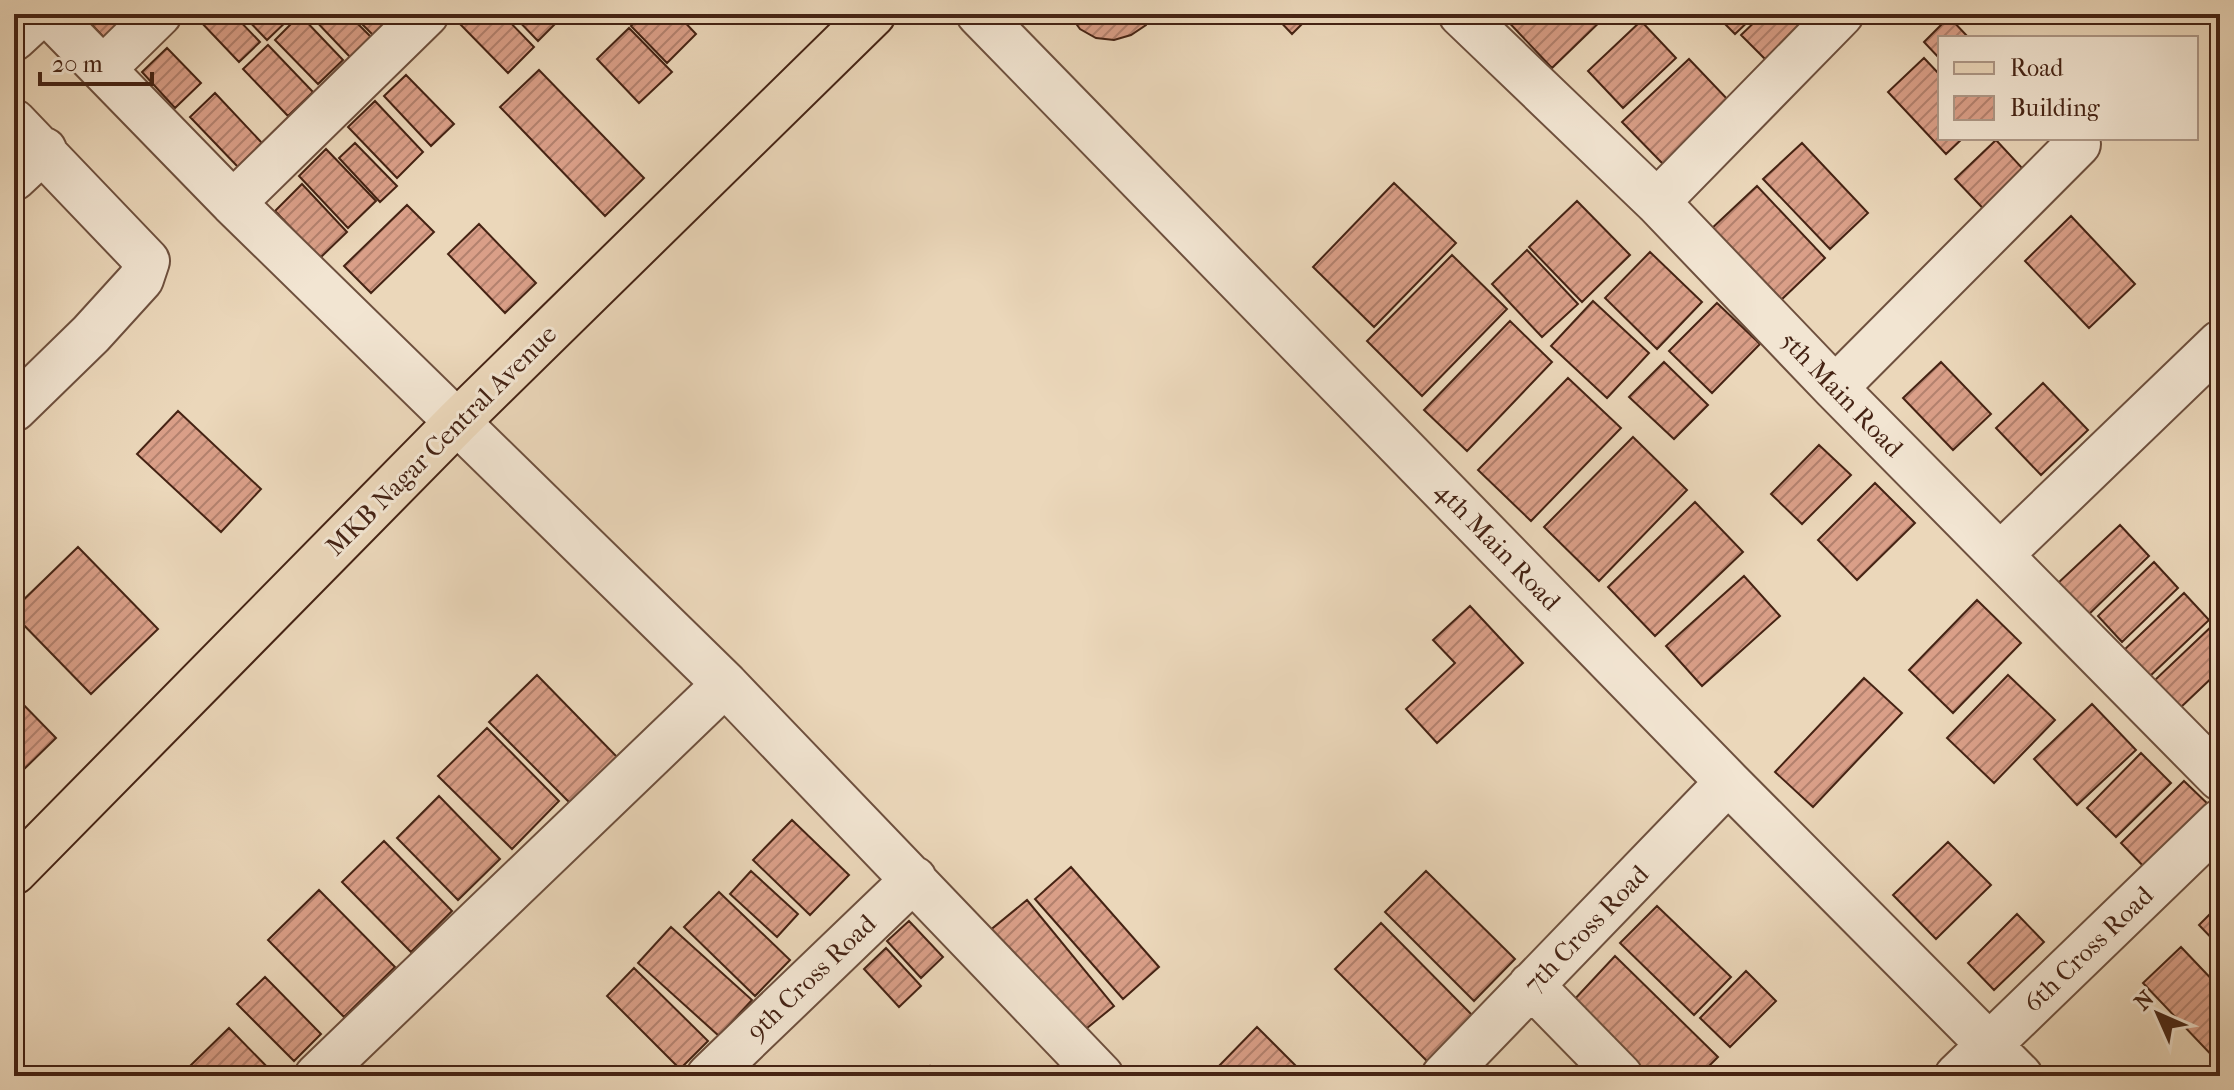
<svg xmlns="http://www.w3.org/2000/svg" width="2234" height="1090" font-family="'IM FELL French Canon',serif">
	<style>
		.building { fill: url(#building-hatch); stroke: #452314; stroke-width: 2 }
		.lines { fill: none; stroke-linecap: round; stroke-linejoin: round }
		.minor-casing { stroke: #6e503e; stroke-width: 48 }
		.major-casing { stroke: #452314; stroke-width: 48 }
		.minor { stroke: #f2e5d2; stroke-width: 44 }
		.major { stroke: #ebd7ba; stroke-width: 44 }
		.labels { text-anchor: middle; stroke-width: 6; stroke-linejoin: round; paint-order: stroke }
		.street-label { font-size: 26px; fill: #452314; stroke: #f2e5d2 }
	</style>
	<defs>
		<pattern id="building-hatch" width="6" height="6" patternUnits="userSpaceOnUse" patternTransform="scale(2)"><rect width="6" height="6" fill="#da9f88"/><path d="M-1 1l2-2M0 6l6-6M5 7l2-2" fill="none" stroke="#b3816e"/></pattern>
	</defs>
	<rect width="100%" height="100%" fill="#ebd7ba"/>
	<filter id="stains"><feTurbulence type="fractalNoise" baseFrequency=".0025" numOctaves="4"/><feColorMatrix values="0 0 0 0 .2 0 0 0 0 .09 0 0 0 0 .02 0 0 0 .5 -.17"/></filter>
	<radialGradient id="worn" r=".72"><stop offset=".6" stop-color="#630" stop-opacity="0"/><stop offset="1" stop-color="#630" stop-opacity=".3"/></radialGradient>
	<path class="building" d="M82,14h59l-32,29z
		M203,14h30l27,28 -21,20 -41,-43z
		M242,14h46l3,3 -24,23z
		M348,14l24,24 -21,20 -41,-43z
		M352,14h32l6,6 -16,16z
		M466,14h36l32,33 -26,26 -50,-51z
		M512,14h39l7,7 -20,20z
		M643,14h34l19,20 -29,29 -36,-37z
		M1152,14l-6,11 -15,10 -17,5 -18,-2 -16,-9 -11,-15z
		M1273,14h39l-20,20z
		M1501,14h107l-56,54z
		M1715,14h41l-21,20z
		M1763,14h50l-48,45 -24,-24z
		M300,15l43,45 -25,24 -43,-44z
		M1949,17l20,21h-29v21l-16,-17z
		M1641,21l35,37 -53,50 -35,-37z
		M629,28l43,44 -33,31 -42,-44z
		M268,45l45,47 -25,24 -45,-47z
		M167,48l34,35 -26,25 -33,-36z
		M1924,58l16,17v63h23l-17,16 -58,-62z
		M1689,59l41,43 -66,63 -42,-43z
		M539,70l105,108 -39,38 -105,-109z
		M406,75l48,49 -23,22 -47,-50z
		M215,93l47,50 -24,24 -48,-50z
		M375,101l48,51 -26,26 -49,-51z
		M1996,140l40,43 -40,39 -41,-43z
		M355,143l42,43 -17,16 -41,-44z
		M1802,143l66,70 -38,36 -67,-70z
		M326,149l50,52 -28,27 -49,-52z
		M1394,183l62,60 -82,84 -61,-60z
		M302,184l45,48 -27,26 -45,-47z
		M1757,186l68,72 -46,44 -69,-72z
		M1577,201l53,54 -48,47 -53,-55z
		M407,205l27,27 -63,61 -27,-27z
		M2071,216l64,68 -46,44 -64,-67z
		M479,224l57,59 -31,30 -57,-59z
		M1527,250l51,54 -36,33 -50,-53z
		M1650,252l52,50 -45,47 -52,-51z
		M1452,255l55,54 -85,87 -55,-55z
		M1593,301l56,52 -42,45 -56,-52z
		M1717,303l43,41 -48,49 -43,-42z
		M1510,321l42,41 -85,89 -43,-41z
		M1664,362l44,43 -34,34 -45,-42z
		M1941,362l50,52 -38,36 -50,-52z
		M1568,378l53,50 -90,93 -53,-51z
		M2043,383l45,47 -47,45 -45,-47z
		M178,411l83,78 -40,43 -84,-78z
		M1633,437l54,53 -88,91 -55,-54z
		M1819,445l32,30 -49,49 -31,-30z
		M1875,483l40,40 -58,57 -39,-40z
		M1695,502l48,50 -88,84 -47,-49z
		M2120,525l29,31 -62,60 -30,-32z
		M78,547l80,82 -67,65 -77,-79v-6z
		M2154,562l24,26 -56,54 -24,-26z
		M1744,576l36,40 -78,70 -36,-40z
		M2184,593l25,27 -60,57 -26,-26z
		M1977,600l44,43 -68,70 -44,-43z
		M1470,606l53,57 -86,80 -31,-34 49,-46 -22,-23z
		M2213,625l7,7v38l-40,38 -25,-28z
		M537,675l81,83 -47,46 -82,-82z
		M2008,675l47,45 -61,63 -47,-45z
		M1864,678l38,35 -89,94 -38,-35z
		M14,695l42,43 -42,41z
		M2092,704l44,46 -59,55 -43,-46z
		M487,728l72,73 -47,48 -74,-73z
		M2141,753l30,30 -55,54 -29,-29z
		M2184,781l28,27 -64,63 -27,-28z
		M439,796l61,63 -42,41 -61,-62z
		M792,820l57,55 -39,40 -57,-55z
		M384,841l68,70 -41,41 -69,-70z
		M1948,842l43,43 -55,54 -43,-44z
		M1071,867l88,100 -36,32 -88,-100z
		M751,871l47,43 -21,23 -47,-43z
		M1426,871l89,88 -41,42 -89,-89z
		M319,890l76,77 -51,50 -76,-77z
		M719,892l71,68 -35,36 -71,-69z
		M1027,900l87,106 -38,31 -88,-105z
		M2220,904v43l-21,-22z
		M1657,906l74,71 -37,38 -74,-72z
		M2017,914l27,28 -50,48 -26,-27z
		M909,921l34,36 -22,21 -34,-37z
		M1381,923l93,94 -46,45 -93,-93z
		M671,927l81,73 -33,36 -81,-73z
		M2181,947l39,41v76l-77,-81z
		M886,948l35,38 -22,21 -35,-38z
		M1615,956l103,101 -19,19h-51l-76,-74z
		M634,968l74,73 -28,28 -73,-73z
		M1746,971l30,30 -46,46 -30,-29z
		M265,977l56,57 -27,27 -57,-57z
		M1257,1027l49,49h-83l-7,-7z
		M229,1028l47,48h-74l-11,-11z
		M930,1066l10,10h-21z"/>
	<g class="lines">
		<defs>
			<path id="minor" d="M49,14l184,189 492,481 376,392
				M979,14l749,768 292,294
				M1461,14l196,188 178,186 385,390
				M14,38l26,-24
				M103,69l56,-55
				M14,122l133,139 -6,18 -50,55 -77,75
				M14,178l30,-28
				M1657,202l184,-188
				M233,203l193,-189
				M1835,388l243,-244
				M2000,555l220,-212
				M1531,985l89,91
				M317,1076l408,-392
				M709,1076l205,-197
				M1444,1076l284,-294
				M1957,1076l263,-254"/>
			<path id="major" d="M14,872l444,-451 415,-407"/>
		</defs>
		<use href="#minor" class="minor-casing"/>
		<use href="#major" class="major-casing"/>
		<use href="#minor" class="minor"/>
		<use href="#major" class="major"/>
	</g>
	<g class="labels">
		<g class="street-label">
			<text transform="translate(1842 394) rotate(46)" y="9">5th Main Road</text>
			<text transform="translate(441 440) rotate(-45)" y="9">MKB Nagar Central Avenue</text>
			<text transform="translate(1498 546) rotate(46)" y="9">4th Main Road</text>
			<text transform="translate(1586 929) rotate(-46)" y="9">7th Cross Road</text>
			<text transform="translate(2088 949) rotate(-44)" y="9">6th Cross Road</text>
			<text transform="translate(811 977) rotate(-44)" y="9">9th Cross Road</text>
		</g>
	</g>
	<rect width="2234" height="1090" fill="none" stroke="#ebd7ba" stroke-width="48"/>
	<rect x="16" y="16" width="2202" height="1058" fill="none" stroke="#452314" stroke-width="4"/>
	<rect x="24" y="24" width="2186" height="1042" fill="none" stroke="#452314" stroke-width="2"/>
	<rect x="1938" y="36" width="260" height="104" fill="#f2e5d2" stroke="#ad9786" stroke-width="2"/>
	<rect x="1954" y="62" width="40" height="12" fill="#ebd7ba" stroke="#ad9786" stroke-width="2"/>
	<text x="2010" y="76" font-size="24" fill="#452314">Road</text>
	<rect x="1954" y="96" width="40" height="24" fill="url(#building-hatch)" stroke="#ad9786" stroke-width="2"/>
	<text x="2010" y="116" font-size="24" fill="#452314">Building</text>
	<g transform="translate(2158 1014) rotate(315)" stroke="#f2e5d2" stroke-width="6" paint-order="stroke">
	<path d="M0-6L14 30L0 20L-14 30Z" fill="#452314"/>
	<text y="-12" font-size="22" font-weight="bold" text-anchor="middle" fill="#452314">N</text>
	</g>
	<path d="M40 72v12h112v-12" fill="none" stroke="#452314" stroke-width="4"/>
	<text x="52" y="72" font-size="24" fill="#452314" stroke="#f2e5d2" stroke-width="6" paint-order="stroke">20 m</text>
	<rect width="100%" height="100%" filter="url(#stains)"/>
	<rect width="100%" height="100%" fill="url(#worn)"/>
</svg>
